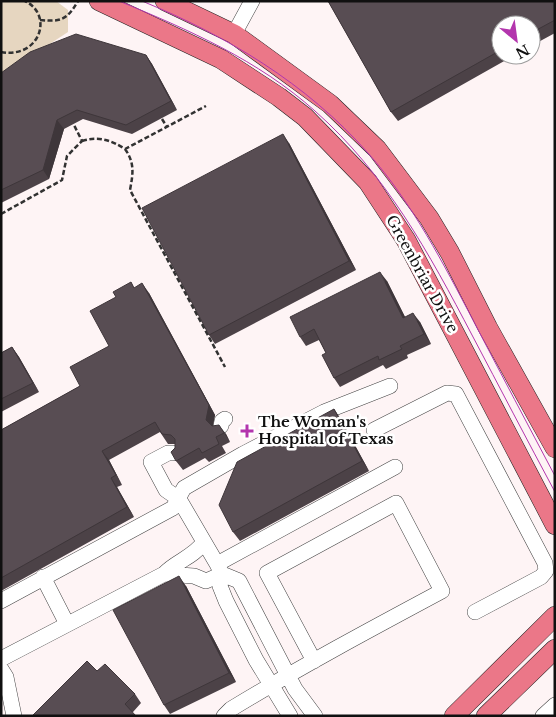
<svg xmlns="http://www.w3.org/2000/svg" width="556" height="717" font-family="'Libre Baskerville',serif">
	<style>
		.green { fill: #e6d6c0 }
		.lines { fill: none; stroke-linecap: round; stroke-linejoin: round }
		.minor-casing { stroke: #434343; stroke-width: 16 }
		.major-casing { stroke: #212121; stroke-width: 20 }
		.path { stroke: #323232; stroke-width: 2.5; stroke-dasharray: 5 2.5; stroke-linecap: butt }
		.minor { stroke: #fff; stroke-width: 15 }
		.major { stroke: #eb7788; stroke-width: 19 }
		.tram { stroke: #b335ad; stroke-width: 1 }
		.wall { fill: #4c4247 }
		.shaded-wall { fill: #3e363a }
		.building { fill: #584d53; stroke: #3e363a }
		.poi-dot { fill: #b335ad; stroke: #fff; stroke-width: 2 }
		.labels { text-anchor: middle; stroke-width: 5; stroke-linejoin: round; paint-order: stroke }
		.street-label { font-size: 15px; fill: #101010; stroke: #fff }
		.poi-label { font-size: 15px; font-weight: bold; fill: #101010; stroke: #fff; text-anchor: start }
	</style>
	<rect width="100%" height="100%" fill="#fef4f5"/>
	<path class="green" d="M1,1h55l12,9v22l-67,44z"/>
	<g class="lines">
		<defs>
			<path id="minor" d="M234,34l18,-33
				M221,426l1,-5 3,-2
				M374,430l73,-37 9,1 89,169 1,8 -5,6 -66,35
				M173,453h-5l-17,9 15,28 13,9 38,65 178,-97
				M217,564l5,10 17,7 56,108 20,27
				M164,574l30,2 12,5 16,-7
				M222,574l-2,12 6,15 30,59 34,56
				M43,577l24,47
				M1,601l172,-93 11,-20 59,-34 81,-42 66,-26
				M1,659l163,-85c12,-13 30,-17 40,-32
				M1,669l5,8 8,39
				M224,716l7,-7c69,-42 140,-80 211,-118l-46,-88 -129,70 47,88
				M543,716l12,-11"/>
			<path id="major" d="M99,1l122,58 58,38 26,20 63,65 38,58 149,285
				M165,1l69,33 96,70 47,45 52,69 21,35 38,75 67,120
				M454,716l101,-100
				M486,716l69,-67"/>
		</defs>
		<use href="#minor" class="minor-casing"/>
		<use href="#major" class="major-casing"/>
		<path class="path" d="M40,20c21,2 27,0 38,-19
			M1,52c39,7 53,-37 24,-51
			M162,119l5,8
			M82,141c17,-5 29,-1 43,8l81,-43
			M125,149c10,14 8,25 5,41l95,177
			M1,214l61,-34 5,-24 15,-15 -8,-16"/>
		<use href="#minor" class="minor"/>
		<use href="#major" class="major"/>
		<path class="tram" d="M119,1c70,29 139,59 196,110 71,63 114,142 157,224 28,53 55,105 83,157
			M142,1c85,35 164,82 226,152 45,51 75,110 106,169 27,52 54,103 81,154"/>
	</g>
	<path class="wall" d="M328,1h227v32l-24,13v-21h-30v30h14l-117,66 -7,-9z
		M146,55l6,9 25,46 -45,24 -49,-15 -19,10 -15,50 -48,24v-130z
		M289,143l67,127 -141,74 -6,-9z
		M387,281l18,36 15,5 11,22 -24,11 1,3 -22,11 -3,-4 -43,22 -6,-9 -8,-25 -7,-13 -13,6 -6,-9z
		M131,282l3,6 15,5 66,122 -2,11 13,8 4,8 -8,4 4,7 -17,9 -4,-4 -22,12 -7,-9 -1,-17h-7l-8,-12 -51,28 13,25 -5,2 17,30 -133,74v-161l79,-44 29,-40 7,-49z
		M12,347l7,10 20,35 -38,20v-59z
		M334,409l6,9 29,53 -129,70 -7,-9z
		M186,586l50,96 -66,32 -6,-9z
		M97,671l38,23 6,9 -8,9 -101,4z"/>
	<path class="shaded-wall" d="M146,55l6,9 25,46 -6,-9z
		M57,120l7,9 -15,50 -6,-9z
		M283,134l6,9 67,127 -7,-9z
		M380,272l7,9 23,46 -7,-9z
		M142,283l7,10 66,122 -3,14 -6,-9z
		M413,313l7,9 11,22 -7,-10z
		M12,347l7,10 20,35 -6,-9z
		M334,409l6,9 29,53 -7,-10z
		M219,425l7,9 4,8 -6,-9z
		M102,451l7,9 13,25 -6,-10z
		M111,478l6,9 17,30 -7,-10z
		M179,576l7,10 50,96 -7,-9z"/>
	<path class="building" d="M328,1h227v19l-24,13v-8h-30v25l-110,62z
		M76,34l70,21 25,46 -45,24 -49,-15 -20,10 -14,50 -42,20v-117l29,-21z
		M283,134l66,127 -140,74 -67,-127z
		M380,272l23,46 10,-5 11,21 -24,12 2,3 -23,11 -1,-4 -44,22 -12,-23 4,-2 -12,-24 -14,8 -10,-20z
		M131,282l3,6 8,-5 67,122 -3,15 6,6 7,-1 5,8 -8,4 3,7 -17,9 -3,-5 -23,13 -5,-9 4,-4v-9l-4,-4 -9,-1 -7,-12 -53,29 14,24 -5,3 16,29 -126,71v-148l79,-44 -10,-19 39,-21 -19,-35 26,-14 -3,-5z
		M12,347l21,36 -32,16v-46z
		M334,409l28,52 -129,71 -14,-27 18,-43z
		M179,576l50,97 -65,32 -51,-95z
		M87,661l10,10 8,-7 30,30 -10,10 11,12h-104z"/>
	<path class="poi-dot" d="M244.5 423.5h5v5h5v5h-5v5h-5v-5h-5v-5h5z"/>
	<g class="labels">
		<g class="street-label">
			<text transform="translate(422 274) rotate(61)" y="5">Greenbriar Drive</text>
		</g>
		<g class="poi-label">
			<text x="258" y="427">The Woman's<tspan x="258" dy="17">Hospital of Texas</tspan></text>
		</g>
	</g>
	<rect width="556" height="717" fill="none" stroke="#101010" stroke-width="5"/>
	<g transform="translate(516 40) rotate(151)"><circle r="24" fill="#ffffff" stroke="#9f9f9f"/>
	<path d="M0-4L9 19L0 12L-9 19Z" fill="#b335ad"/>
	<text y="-8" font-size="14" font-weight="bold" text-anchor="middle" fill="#101010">N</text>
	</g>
</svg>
